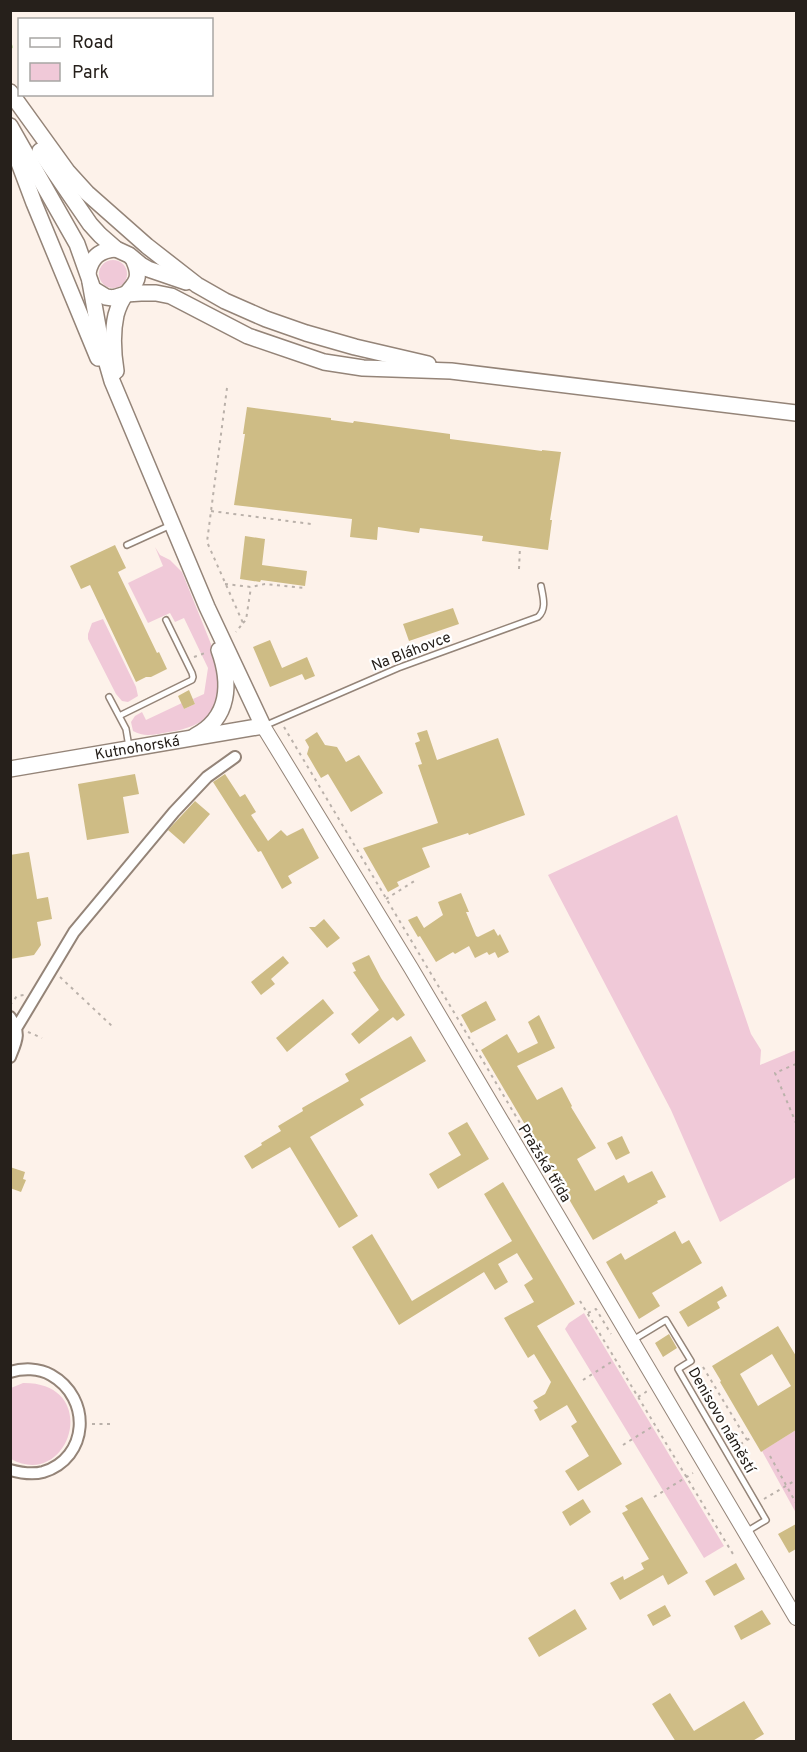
<svg xmlns="http://www.w3.org/2000/svg" width="807" height="1752" font-family="Overpass,sans-serif">
	<style>
		.green { fill: #f0c9d8 }
		.lines { fill: none; stroke-linecap: round; stroke-linejoin: round }
		.stream { stroke: #c9dfa9; stroke-width: 4 }
		.building { fill: #cebc85; fill-rule: evenodd }
		.service-casing { stroke: #948478; stroke-width: 8 }
		.minor-casing { stroke: #948478; stroke-width: 14 }
		.tertiary-casing { stroke: #948478; stroke-width: 16 }
		.secondary-casing { stroke: #948478; stroke-width: 18 }
		.path { stroke: #bab1aa; stroke-width: 2; stroke-dasharray: 3 4.5; stroke-linecap: butt }
		.service { stroke: #fff; stroke-width: 5 }
		.minor { stroke: #fff; stroke-width: 10 }
		.tertiary { stroke: #fff; stroke-width: 14 }
		.secondary { stroke: #fff; stroke-width: 15 }
		.labels { text-anchor: middle; stroke-width: 4.5; stroke-linejoin: round; paint-order: stroke }
		.street-label { font-size: 15px; fill: #26201b; stroke: #fff }
	</style>
	<rect width="100%" height="100%" fill="#fdf2ea"/>
	<path class="green" d="M99 274a14 14 0 1 1 28 0a14 14 0 1 1-28 0Z
		M155,547l5,8 10,5 12,12 31,77c13,46 8,75 -44,83 -13,2 -24,6 -36,-1l-2,-9 4,-6 7,-4 4,8 36,-17 2,6 11,-5 -2,-5 11,-5 4,-26 -24,-50 -9,4 -5,-9 -22,10 -20,-40 35,-17z
		M103,619l33,68 2,9 -10,6 -6,-1 -6,-7 -28,-55v-5l4,-11z
		M677,815l74,219 10,16 -1,15 36,-15v127l-76,45 -49,-112 -123,-235z
		M584,1313l140,233 -20,12 -139,-229 4,-6z
		M23,1383c80,-1 47,108 -12,76v-71z
		M796,1430v83l-34,-62z"/>
	<g class="lines">
		<path class="stream" d="M10,45l1,2"/>
	</g>
	<path class="building" d="M247,407l84,11v2l22,3 1,-2 96,13v5l92,12v-1l19,2 -11,68h2l-4,30 -66,-9 1,-5 -63,-8 -1,5 -41,-6 -1,13 -27,-3 2,-18 -118,-14 11,-71h-2z
		M245,536l20,3 -3,26 45,6 -2,15 -44,-6 -1,2 -20,-3z
		M115,545l11,23 -8,4 39,81 2,-1 8,17 -16,8h-5l-10,5 -46,-97 -9,4 -11,-23z
		M453,608l6,16 -50,17 -6,-17z
		M270,640l12,28 25,-11 8,19 -10,4 -3,-6 -32,13 -17,-40z
		M189,690l6,14 -11,5 -6,-13z
		M427,730l10,30 61,-22 27,77 -56,20 -1,-2 -46,15 8,19 -33,15 2,4 -11,6 -25,-44 75,-25 -20,-58 4,-1 -7,-21 5,-2 -3,-8z
		M317,732l8,13 12,2 9,15 13,-7 24,38 -32,19 -23,-38 -7,4 -14,-24 2,-7 -4,-7z
		M135,774l4,20 -16,3 6,36 -42,7 -9,-56z
		M225,774l15,23 5,-3 11,18 -5,3 17,26 13,-11 6,6 16,-8 16,30 -31,18 4,7 -10,6 -21,-38 -3,1 -45,-70z
		M195,801l15,13 -26,30 -16,-14z
		M29,852l8,47 11,-2 4,22 -15,3 4,23 -7,10 -24,4v-104z
		M461,893l8,19h-3l10,24 2,1 16,-8 4,7 2,-2 9,18 -11,6 -3,-6 -6,3 -2,-3 -12,6 -6,-12 -14,8 -2,-2 -17,10 -16,-26 -2,1 -10,-17 9,-4 7,12 19,-13 -5,-13z
		M324,919l16,19 -13,10 -18,-21h6z
		M369,955l12,23 24,37 -8,6 -4,-4 -34,27 -8,-10 28,-24 -26,-38 3,-1 -4,-8z
		M283,956l6,7 -18,16 4,5 -14,11 -10,-13z
		M323,999l11,14 -47,39 -11,-14z
		M486,1001l10,19 -25,13 -10,-18z
		M539,1015l16,33 -38,18 20,34 25,-13 10,19 -1,1 25,41 -19,11 18,32 29,-16 4,8 24,-12 14,26 -9,4 1,2 -65,37 -112,-190 26,-16 11,19 20,-10 -10,-21z
		M411,1036l15,25 -66,38 4,6 -54,32 48,79 -19,12 -49,-81 -38,22 -8,-13 18,-11 -1,-2 20,-12 -3,-5 25,-15 -1,-3 47,-27 -4,-7z
		M467,1122l22,37 -51,30 -9,-15 32,-19 -13,-22z
		M622,1136l8,17 -14,7 -9,-17z
		M10,1167l15,5 -2,7 3,1 -5,12 -11,-4z
		M503,1182l72,122 -38,22 85,138 -44,27 -13,-20 24,-15 -18,-30 6,-4 -10,-17 -27,16 -6,-11 4,-2 -5,-7 12,-7 6,-12 -17,-28 -6,4 -24,-40 30,-16 -10,-17 9,-6 -16,-26 -19,11 10,18 -13,8 -11,-18 -85,53 -47,-78 20,-13 40,67 100,-60 -28,-47z
		M675,1231l7,13 7,-4 13,23 -50,30 8,13 -21,13 -33,-57 15,-9 4,7z
		M722,1286l5,10 -10,6 3,6 -32,19 -9,-15z
		M778,1326l18,30v74l-35,22 -41,-70 1,-1 -9,-15zM772,1354l19,32 -33,20 -18,-32z
		M669,1334l8,14 -14,9 -8,-14z
		M642,1497l46,76 -20,12 -5,-10 -43,25 -10,-17 13,-7 1,4 20,-11 -3,-6 8,-4 -27,-46 6,-3 -3,-4z
		M583,1499l8,13 -21,14 -8,-14z
		M796,1524v25l-7,4 -11,-19z
		M736,1563l9,16 -31,17 -9,-15z
		M665,1605l6,11 -18,10 -6,-11z
		M575,1609l12,20 -48,28 -11,-19z
		M762,1610l9,14 -30,16 -7,-14z
		M670,1693l24,38 50,-30 20,33 -13,8h-75l-24,-38z"/>
	<g class="lines">
		<defs>
			<path id="service" d="M127,545l44,-20
				M109,697l17,32 3,18
				M119,716l73,-36 1,-3 -1,-4 -26,-53
				M264,726l134,-58 140,-51c9,-8 5,-20 3,-31
				M633,1340l33,-20 25,41 -13,8 88,151 -20,12"/>
			<path id="minor" d="M10,1017c11,16 7,23 0,40
				M17,1027l57,-95 100,-120 33,-35 28,-20
				M10,1372c13,-4 29,-4 41,3 41,23 38,83 -8,97 -11,3 -22,1 -33,-2"/>
			<path id="tertiary" d="M263,726l148,242 385,650"/>
			<g id="secondary">
				<path d="M10,92l57,79 20,22 60,53 50,39 28,16 41,18 40,14 49,14 73,17"/>
				<path d="M10,126l67,118 16,45 13,8 7,1 13,-4 15,-1h15l15,3 77,40 76,26 39,6 88,3 345,42"/>
				<path d="M13,147l21,56 64,155"/>
				<path d="M40,151l50,73 10,11 16,14 13,6 12,10 7,4 38,13"/>
				<path d="M88,273c3,-16 12,-23 28,-24"/>
				<path d="M116,371c-3,-19 -4,-38 0,-56 2,-7 6,-16 10,-21 11,-12 15,-17 8,-33"/>
				<path d="M195,736c35,-18 36,-53 24,-86"/>
				<path id="s1" d="M10,769l253,-43 -56,-119 -95,-226 -11,-38 -11,-61"/>
			</g>
		</defs>
		<use href="#service" class="service-casing"/>
		<use href="#minor" class="minor-casing"/>
		<use href="#tertiary" class="tertiary-casing"/>
		<use href="#secondary" class="secondary-casing"/>
		<path class="path" d="M227,388l-20,154 36,81 -7,9
			M211,511l100,13
			M519,569l1,-22
			M225,584l26,3 14,-3 39,4
			M243,623l3,-3 5,-33
			M194,657l11,-4
			M284,727l252,423
			M386,899l30,-19
			M60,977l53,50
			M10,1005l7,-9 7,-1
			M28,1032l14,6
			M796,1064l-21,9 21,50
			M580,1301l153,253
			M588,1313l8,-4 15,25
			M703,1367l44,73
			M583,1380l33,-21
			M638,1397l8,-5 -1,-1
			M92,1424h22
			M623,1445l32,-20
			M734,1448l18,-11
			M770,1456l26,47
			M654,1497l39,-24
			M764,1499l32,-19"/>
		<use href="#service" class="service"/>
		<use href="#minor" class="minor"/>
		<use href="#tertiary" class="tertiary"/>
		<use href="#secondary" class="secondary"/>
	</g>
	<g class="labels">
		<g class="street-label">
			<text transform="translate(411 651) rotate(-21)" y="5">Na Bláhovce</text>
			<text dy="5" stroke="none"><textPath href="#s1" startOffset="129">Kutnohorská</textPath></text>
			<text transform="translate(545 1163) rotate(59)" y="5">Pražská třída</text>
			<text transform="translate(722 1420) rotate(60)" y="5">Denisovo náměstí</text>
		</g>
	</g>
	<rect width="807" height="1752" fill="none" stroke="#26201b" stroke-width="24"/>
	<rect x="18" y="18" width="195" height="78" fill="#ffffff" stroke="#a8a6a4" stroke-width="1.5"/>
	<rect x="30" y="38" width="30" height="9" fill="#ffffff" stroke="#a8a6a4" stroke-width="1.5"/>
	<text x="72" y="48" font-size="18" fill="#26201b">Road</text>
	<rect x="30" y="63" width="30" height="18" fill="#f0c9d8" stroke="#a8a6a4" stroke-width="1.5"/>
	<text x="72" y="78" font-size="18" fill="#26201b">Park</text>
</svg>
